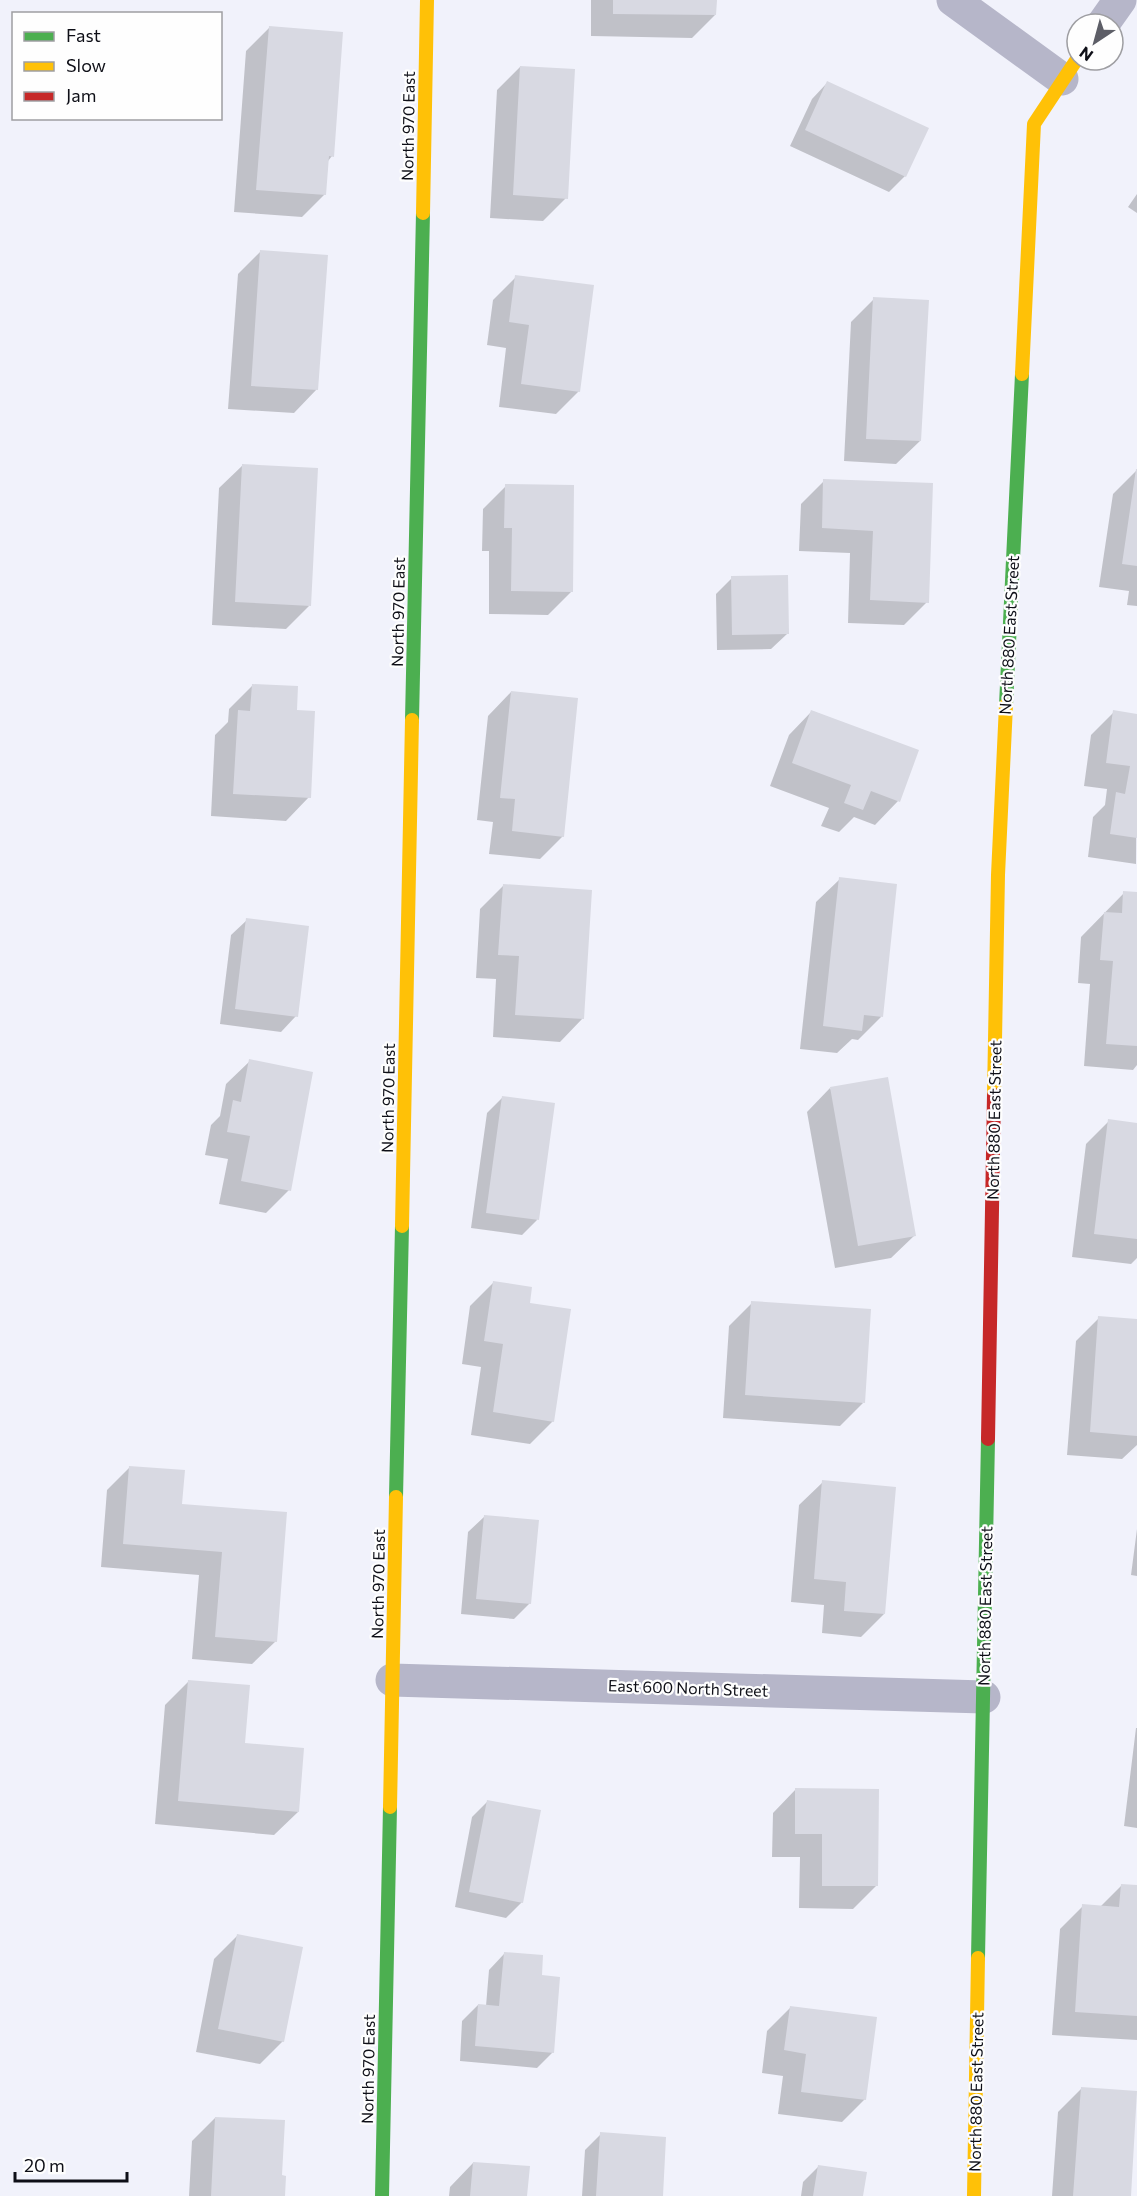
<svg xmlns="http://www.w3.org/2000/svg" width="1137" height="2196" font-family="Commissioner,sans-serif">
	<style>
		.shadow { fill: #0003 }
		.building { fill: #d8d9e2 }
		.lines { fill: none; stroke-linecap: round; stroke-linejoin: round }
		.street { stroke: #b6b6c9; stroke-width: 33 }
		.fast { stroke: #4caf50; stroke-width: 14 }
		.slow { stroke: #ffc107; stroke-width: 14 }
		.jam { stroke: #c62828; stroke-width: 14 }
		.labels { text-anchor: middle; stroke-width: 4.5; stroke-linejoin: round; paint-order: stroke }
		.street-label { font-size: 16px; fill: #0e0f17; stroke: #fefefe }
	</style>
	<rect width="100%" height="100%" fill="#f1f2fb"/>
	<path class="shadow" d="M591,0h124v15l-23,23 -101,-2z
		M269,28l63,128 -4,5 -3,33 -23,23 -68,-5 12,-161z
		M520,67l46,131 -23,23 -53,-3 7,-128z
		M827,83l78,93 -16,16 -99,-46 22,-47z
		M1137,194v19l-9,-6z
		M261,251l56,138 -23,24 -66,-4 10,-135z
		M516,277l63,114 -23,23 -57,-7 7,-59 -19,-3 6,-45z
		M874,299l46,142 -24,23 -52,-3 7,-139z
		M243,465l66,141 -23,23 -74,-4 7,-137z
		M1136,471h1v135l-10,-1 2,-14 -30,-4 14,-93z
		M824,481l108,4 -5,117 -23,23 -56,-2 2,-70 -51,-2 2,-47z
		M506,486l66,105 -24,24 -59,-1v-63h-7l1,-42z
		M732,578l55,56 -16,15 -54,1 -1,-56z
		M252,686l44,25 13,86 -23,24 -75,-5 4,-81 13,-13 1,-13z
		M511,692l52,144 -23,23 -51,-5 4,-32 -16,-2 11,-104z
		M812,711l105,40 -19,50 -23,24 -21,-8 -15,15 -18,-6 8,-18 -59,-22 19,-51z
		M1114,712l23,3 -1,149 -48,-7 5,-40 12,-12 2,-16 -23,-3 7,-51z
		M840,879l41,138 -23,23 -6,-1 -15,14 -37,-4 16,-147z
		M503,886l80,132 -23,24 -67,-5 3,-58 -20,-1 4,-69z
		M1124,893l13,1v171l-4,5 -49,-4 6,-82 -12,-1 3,-46z
		M247,920l49,96 -15,16 -61,-8 11,-89z
		M250,1061l39,129 -23,23 -47,-9 9,-45 -23,-4 6,-30 9,-9 6,-32z
		M830,1088l85,147 -24,23 -56,10 -28,-156z
		M503,1097l34,123 -15,15 -51,-7 16,-115z
		M1109,1121l28,4v133l-6,6 -59,-7 14,-113z
		M493,1283l35,21 25,117 -23,23 -59,-9 10,-68 -19,-3 8,-58z
		M752,1303l111,100 -23,23 -117,-8 6,-92z
		M1099,1318l38,3v124l-15,14 -55,-4 9,-114z
		M130,1467l51,38 105,8 -10,128 -24,23 -60,-5 7,-84 -98,-8 6,-77z
		M823,1482l61,132 -23,23 -39,-4 2,-28 -33,-3 8,-97z
		M484,1517l46,86 -16,16 -53,-5 7,-82z
		M1137,1529v47l-6,-1z
		M188,1682l56,62 54,68 -24,23 -119,-11 10,-119z
		M1136,1728h1v100l-13,-2z
		M796,1789l80,97 -23,23 -54,-1 1,-51h-28l1,-44z
		M488,1801l34,101 -16,16 -51,-11 17,-90z
		M1121,1886l16,1v153l-85,-5 8,-106 23,-23 17,1z
		M237,1936l46,105 -23,23 -64,-12 18,-93z
		M504,1954l36,23 13,75 -16,16 -77,-7 2,-40 16,-16 8,1 3,-36z
		M791,2007l74,92 -23,23 -64,-8 5,-38 -21,-3 5,-42z
		M1081,2089l49,107h-78l6,-84z
		M215,2118l65,59 4,19h-95l3,-55z
		M601,2134l60,62h-79l3,-46z
		M473,2163l53,33h-77l1,-9z
		M819,2166l42,30h-60l2,-14z"/>
	<path class="building" d="M613,0h104l-1,15 -103,-1z
		M269,26l74,6 -9,125 -5,-1 -3,39 -70,-5z
		M520,66l55,3 -7,130 -55,-4z
		M827,81l102,47 -23,49 -101,-47z
		M260,250l68,5 -10,135 -67,-4z
		M515,275l79,10 -14,107 -59,-8 8,-59 -20,-3z
		M873,297l56,3 -8,141 -55,-2z
		M242,464l76,4 -7,138 -76,-4z
		M1136,469h1v97l-15,-2z
		M823,479l110,4 -4,120 -59,-3 3,-69 -51,-3z
		M505,484l69,1 -1,107 -62,-1 1,-63h-8z
		M788,575l1,59 -57,1 -1,-59z
		M252,684l46,2 -1,24 18,1 -4,87 -78,-4 5,-84 12,1z
		M511,691l67,7 -14,139 -52,-6 3,-32 -15,-1z
		M811,710l108,40 -19,52 -29,-11 -8,19 -19,-7 7,-18 -59,-22z
		M1113,710l24,4v124l-27,-4 6,-42 9,2 5,-28 -24,-3z
		M839,877l58,7 -14,133 -19,-2 -2,16 -39,-5z
		M503,884l89,6 -8,129 -69,-4 4,-59 -21,-1z
		M1123,891l14,1v154l-31,-2 7,-83 -13,-1 4,-48 18,1z
		M246,918l63,8 -11,91 -63,-8z
		M249,1059l64,13 -22,119 -50,-10 9,-45 -23,-4 6,-32 8,2z
		M888,1077l28,159 -58,10 -28,-159z
		M502,1096l53,7 -16,117 -53,-7z
		M1108,1119l29,4v116l-43,-5z
		M493,1281l39,6 -2,16 41,6 -17,113 -61,-10 10,-68 -19,-3z
		M751,1301l120,8 -6,94 -120,-8z
		M1098,1316l39,3v117l-47,-4z
		M129,1466l56,4 -3,34 105,8 -10,130 -62,-5 7,-85 -99,-8z
		M822,1480l74,7 -11,127 -41,-3 2,-29 -32,-3z
		M484,1515l55,5 -8,84 -55,-5z
		M188,1680l62,5 -5,58 59,5 -5,64 -121,-11z
		M795,1788l84,1 -1,97h-56v-52h-27z
		M487,1800l54,10 -18,93 -54,-11z
		M1121,1884l16,1v131l-62,-4 7,-108 37,3z
		M237,1934l66,13 -19,95 -66,-13z
		M504,1952l39,3 -1,20 18,2 -6,76 -79,-7 3,-42 21,2z
		M790,2006l87,11 -11,83 -65,-8 5,-38 -22,-4z
		M1081,2087l56,4 -6,105h-58z
		M215,2117l70,3 -3,55 4,1 -1,20h-74z
		M600,2132l66,5 -3,59h-67z
		M473,2162l57,4 -3,30h-57z
		M818,2165l49,7 -4,24h-50z"/>
	<g class="lines">
		<path class="street" d="M953,0l109,79
			M1103,24l17,-24
			M392,1680l592,17"/>
		<path class="fast" d="M1006,705l16,-331
			M412,720l11,-507
			M396,1497l6,-271
			M978,1958l10,-519
			M382,2196l8,-389"/>
		<path class="slow" d="M423,213l4,-213
			M1022,374l12,-250 43,-65
			M994,1095l4,-220 8,-170
			M402,1226l10,-506
			M390,1807l6,-310
			M974,2196l4,-238"/>
		<path class="jam" d="M988,1439l6,-344"/>
	</g>
	<g class="labels">
		<g class="street-label">
			<text transform="translate(408 126) rotate(-89)" y="6">North 970 East</text>
			<text transform="translate(398 612) rotate(-89)" y="6">North 970 East</text>
			<text transform="translate(1009 635) rotate(-87)" y="6">North 880 East Street</text>
			<text transform="translate(388 1098) rotate(-89)" y="6">North 970 East</text>
			<text transform="translate(994 1120) rotate(-89)" y="6">North 880 East Street</text>
			<text transform="translate(378 1584) rotate(-89)" y="6">North 970 East</text>
			<text transform="translate(985 1606) rotate(-89)" y="6">North 880 East Street</text>
			<text transform="translate(688 1688) rotate(2)" y="6">East 600 North Street</text>
			<text transform="translate(368 2069) rotate(-89)" y="6">North 970 East</text>
			<text transform="translate(976 2092) rotate(-89)" y="6">North 880 East Street</text>
		</g>
	</g>
	<rect x="12" y="12" width="210" height="108" fill="#fefefe" stroke="#9e9ea2" stroke-width="1.5"/>
	<rect x="24" y="32" width="30" height="9" fill="#4caf50" stroke="#9e9ea2" stroke-width="1.5"/>
	<text x="66" y="42" font-size="18" fill="#0e0f17">Fast</text>
	<rect x="24" y="62" width="30" height="9" fill="#ffc107" stroke="#9e9ea2" stroke-width="1.5"/>
	<text x="66" y="72" font-size="18" fill="#0e0f17">Slow</text>
	<rect x="24" y="92" width="30" height="9" fill="#c62828" stroke="#9e9ea2" stroke-width="1.5"/>
	<text x="66" y="102" font-size="18" fill="#0e0f17">Jam</text>
	<g transform="translate(1095 42) rotate(216)"><circle r="28" fill="#fefefe" stroke="#9e9ea2" stroke-width="1.5"/>
	<path d="M0-4.5L10 22L0 15L-10 22Z" fill="#5d5e67"/>
	<text y="-9" font-size="16" font-weight="bold" text-anchor="middle" fill="#0e0f17">N</text>
	</g>
	<path d="M15 2172v9h112v-9" fill="none" stroke="#0e0f17" stroke-width="3"/>
	<text x="24" y="2172" font-size="18" fill="#0e0f17" stroke="#fefefe" stroke-width="4.5" paint-order="stroke">20 m</text>
</svg>
